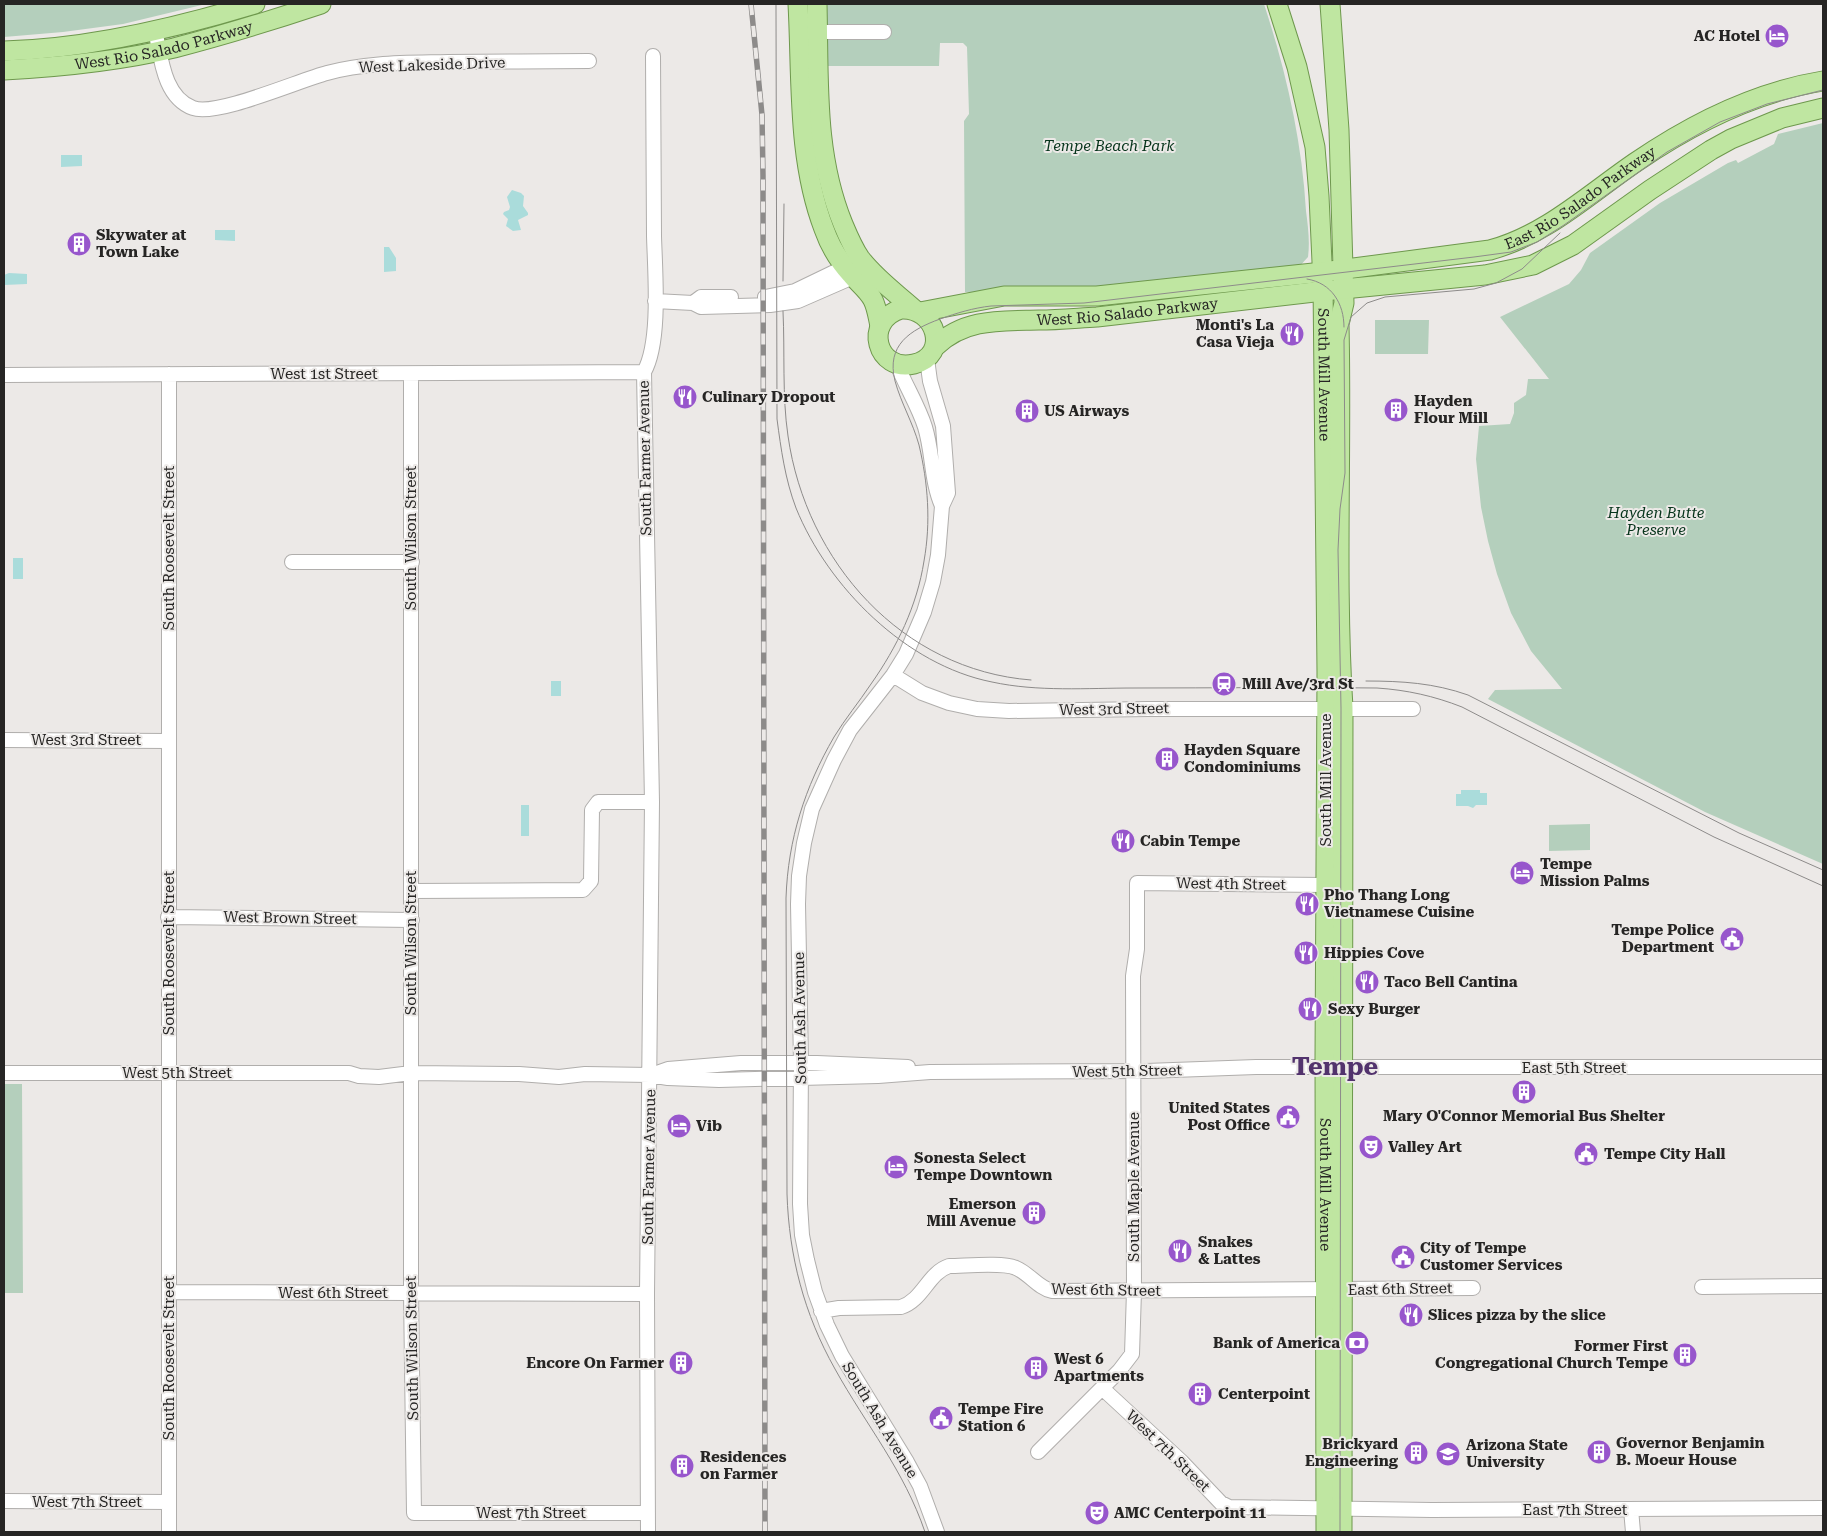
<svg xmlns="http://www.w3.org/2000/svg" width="1827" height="1536" font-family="'Roboto Serif',serif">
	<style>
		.green { fill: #b4cfbc }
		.water { fill: #aadcdb }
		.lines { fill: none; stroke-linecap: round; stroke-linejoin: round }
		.minor-casing { stroke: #b0aeac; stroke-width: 16 }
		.major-casing { stroke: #6e984d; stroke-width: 21 }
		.minor { stroke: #fff; stroke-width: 14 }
		.major { stroke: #bfe6a1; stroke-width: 19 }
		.tram { stroke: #8d8b8a; stroke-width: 1 }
		.rail-casing { stroke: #8d8b8a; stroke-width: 5.5 }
		.rail { stroke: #ece9e7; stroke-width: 4; stroke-dasharray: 11; stroke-linecap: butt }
		.labels { text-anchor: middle; stroke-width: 4; stroke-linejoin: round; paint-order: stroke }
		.poi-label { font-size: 15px; font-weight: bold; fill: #262524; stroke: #ece9e7; text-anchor: start }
		.street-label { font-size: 15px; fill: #262524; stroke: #ece9e7 }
		.park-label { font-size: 15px; font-style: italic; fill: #06341b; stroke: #ece9e7 }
		.town-label { font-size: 25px; font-weight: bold; fill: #52336d; stroke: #ece9e7 }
	</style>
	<rect width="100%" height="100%" fill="#ece9e7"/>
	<path class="green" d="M4,4h202l-83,20 -60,8 -59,5z
		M822,4h442c22,67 38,137 42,207 2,15 4,31 2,46l-10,11 -197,22 -136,2 -1,-171 5,-7 -2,-67 -4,-4h-23l-1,23h-115z
		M1823,123v741l-118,-52 -217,-113 7,-9 67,-1 -31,-38 -20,-38 -14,-39 -9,-33 -7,-34 -5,-48 3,-33 31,-2 4,-11v-10l12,-8 2,-16h21l-49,-62 69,-33 12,-14 9,-17 70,-50 68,-40 8,-3 2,3 36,-19 4,-10z
		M1375,320h54l-1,34h-53z
		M1590,824v26l-41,1v-26z
		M4,1084h18l1,209h-19z"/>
	<path class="water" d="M82,155v11l-21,1v-12z
		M512,190l9,3 3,3 -1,10 5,7v2l-10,5 3,10 -8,1 -7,-5 2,-7 -5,-5 1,-2 5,-2 1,-3 -3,-10z
		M215,230h20v11l-20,-1z
		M384,247h5l7,11v13l-12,1z
		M9,273l18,1v10l-23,1v-10z
		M13,558h10v21h-10z
		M551,681h10v15h-10z
		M1461,790h19v3h7v12h-11l-3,3 -5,-2h-12v-12h5z
		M521,805h8v31h-8z"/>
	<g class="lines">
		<defs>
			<path id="minor" d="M155,30c6,26 8,67 38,78 23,9 107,-28 134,-35 40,-11 81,-10 121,-11 47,0 94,-1 141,-1
				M810,32h74
				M765,297l30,-6 56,-27
				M655,301l38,2 8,4 69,-2 28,-4 55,-24
				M693,303l8,-6h30
				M927,359l3,22 13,45 5,67 -6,13 -4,49 -5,27 -9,30 -18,42 -13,21 -43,55 -16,30 -22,49 -8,34 -5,33 -1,28 3,159 -1,141 2,31 5,25 8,32 12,33 15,31 65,106 13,24 17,46
				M897,364c8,21 21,41 28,63 8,26 6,54 17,79
				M411,374v919l3,220h234
				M4,375l640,-3
				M292,562h120
				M893,675l29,18 27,10 28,6 32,2 139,-2h265
				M4,740l164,1
				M412,891l171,-1 8,-9 1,-71 6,-8h54
				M168,917l244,3
				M4,1073h345l10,3 20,1 32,-4 108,1 40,3 26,-3 65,1 18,3 51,2 159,-4 52,-4 216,-1 110,-4h567
				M651,1075l17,-6 73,-6h76l91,4
				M1702,1287l121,-1
				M169,1292l478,2
				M821,1311l18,-3 62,-1c22,-7 27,-34 48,-41 16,0 54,-4 67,2 14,6 22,20 36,23l421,-3
				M1102,1388l80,74 39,41 8,4 203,3 391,-2
				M1038,1452l81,-81 13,-17 2,-63 -1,-315 4,-27v-66l188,2
				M4,1501l165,1
				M1631,1509l2,23
				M169,1532v-1158
				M648,1532l-1,-238 5,-492 -8,-430c17,-30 11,-100 10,-136 0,-60 -1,-120 -1,-180"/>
			<g id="major">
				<path d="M798,4c4,74 -1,155 26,225 6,17 15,32 27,45 7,9 17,16 22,26 4,8 5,17 7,26"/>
				<path d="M817,4c2,76 -3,149 26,220 5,12 10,24 17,34 16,21 36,35 55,52"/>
				<path id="s1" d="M1277,4l20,63 18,80 4,49 4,88 4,388 -2,387 1,473"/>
				<path d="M1330,4l9,126 5,173 -5,21c3,128 -4,256 4,384l-1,824"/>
				<path d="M4,51c83,-2 172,-23 251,-47"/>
				<path id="s2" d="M4,70c57,-3 115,-9 170,-22 50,-13 99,-28 147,-44"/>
				<path d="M901,309c35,-2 50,46 13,55 -37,9 -52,-43 -13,-55z"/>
				<path id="s3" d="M920,312l84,-16h93l226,-24 167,-22c56,-15 99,-56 146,-88 57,-39 119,-70 187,-81"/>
				<path id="s4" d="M936,346c29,-28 65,-25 103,-26 19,0 39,-2 58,-3l226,-26 162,-16 48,-10 40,-20 77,-55 61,-40 20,-11 51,-21 41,-10"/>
			</g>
		</defs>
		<use href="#minor" class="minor-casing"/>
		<use href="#major" class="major-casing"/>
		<use href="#minor" class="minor"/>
		<use href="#major" class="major"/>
		<path class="tram" d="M776,4l1,415c4,30 8,60 19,89 32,79 110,157 196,174 46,10 95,6 143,6 80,0 161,-1 242,0 30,2 57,8 85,19l252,130 109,49
			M1307,279c25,4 37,25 37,48
			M783,281l1,-77
			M783,311c2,41 -1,85 5,125 18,126 114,234 243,244
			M1366,681c36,0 68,2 102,14l271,138 84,37
			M925,1532c-21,-62 -59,-107 -90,-163 -31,-55 -46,-113 -48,-175l-1,-296c2,-59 19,-111 48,-161 11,-18 25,-35 37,-53 26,-37 46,-78 53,-123 7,-39 4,-78 -5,-116 -6,-22 -18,-42 -24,-64 -9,-36 15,-51 45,-62 17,-6 33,-11 51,-13l93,-3 390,-46 37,-5 26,-10 27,-17 103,-73 53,-30 47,-18 56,-14
			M1340,1532l1,-824 -3,-158 2,-41 5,-36 -1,-133 7,-23 16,-14 18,-6 89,-8 22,-6 26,-14 38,-36"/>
		<defs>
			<path id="rail" d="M751,4l11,111 1,61 2,1356"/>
		</defs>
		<use href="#rail" class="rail-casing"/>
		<use href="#rail" class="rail"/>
	</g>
	<defs>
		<symbol id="hotel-disc" viewBox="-11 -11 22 22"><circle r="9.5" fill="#9756cc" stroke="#ece9e7"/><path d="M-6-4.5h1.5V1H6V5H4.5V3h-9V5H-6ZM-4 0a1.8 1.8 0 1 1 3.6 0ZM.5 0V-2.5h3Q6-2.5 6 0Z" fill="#fff"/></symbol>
		<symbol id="building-disc" viewBox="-11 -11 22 22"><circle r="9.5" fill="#9756cc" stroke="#ece9e7"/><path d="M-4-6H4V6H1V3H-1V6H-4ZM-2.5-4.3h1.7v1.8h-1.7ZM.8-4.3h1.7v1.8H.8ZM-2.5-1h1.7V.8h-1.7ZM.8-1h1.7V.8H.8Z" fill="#fff"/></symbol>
		<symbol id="restaurant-disc" viewBox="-11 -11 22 22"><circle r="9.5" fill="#9756cc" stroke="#ece9e7"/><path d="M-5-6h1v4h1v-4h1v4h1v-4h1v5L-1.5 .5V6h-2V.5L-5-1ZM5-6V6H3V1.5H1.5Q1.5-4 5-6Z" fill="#fff"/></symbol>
		<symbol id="station-disc" viewBox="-11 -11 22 22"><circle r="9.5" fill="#9756cc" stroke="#ece9e7"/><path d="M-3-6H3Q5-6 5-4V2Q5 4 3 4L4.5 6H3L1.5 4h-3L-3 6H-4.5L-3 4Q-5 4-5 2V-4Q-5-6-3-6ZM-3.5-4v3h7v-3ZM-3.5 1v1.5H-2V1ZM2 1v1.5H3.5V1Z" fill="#fff"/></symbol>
		<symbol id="civic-disc" viewBox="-11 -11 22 22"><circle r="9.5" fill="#9756cc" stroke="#ece9e7"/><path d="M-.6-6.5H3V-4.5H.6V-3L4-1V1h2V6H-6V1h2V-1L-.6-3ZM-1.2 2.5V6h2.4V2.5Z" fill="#fff"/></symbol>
		<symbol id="theatre-disc" viewBox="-11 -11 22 22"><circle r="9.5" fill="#9756cc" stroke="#ece9e7"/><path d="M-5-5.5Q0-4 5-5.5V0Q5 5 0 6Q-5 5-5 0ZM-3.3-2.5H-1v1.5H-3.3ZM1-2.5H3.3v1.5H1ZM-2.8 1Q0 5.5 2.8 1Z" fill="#fff"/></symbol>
		<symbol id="bank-disc" viewBox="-11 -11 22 22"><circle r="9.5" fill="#9756cc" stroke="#ece9e7"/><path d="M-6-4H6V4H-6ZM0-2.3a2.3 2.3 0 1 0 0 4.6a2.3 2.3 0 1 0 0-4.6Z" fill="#fff"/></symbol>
		<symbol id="university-disc" viewBox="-11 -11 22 22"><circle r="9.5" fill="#9756cc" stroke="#ece9e7"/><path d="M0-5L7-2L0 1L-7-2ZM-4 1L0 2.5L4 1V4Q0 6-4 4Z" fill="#fff"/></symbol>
	</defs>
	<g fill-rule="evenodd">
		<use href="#hotel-disc" x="1763" y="22" width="28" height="28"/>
		<use href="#building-disc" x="65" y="230" width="28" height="28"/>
		<use href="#restaurant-disc" x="1278" y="320" width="28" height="28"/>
		<use href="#restaurant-disc" x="671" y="383" width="28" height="28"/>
		<use href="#building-disc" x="1382" y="396" width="28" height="28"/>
		<use href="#building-disc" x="1013" y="397" width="28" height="28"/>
		<use href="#station-disc" x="1210" y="670" width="28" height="28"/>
		<use href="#building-disc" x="1153" y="745" width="28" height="28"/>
		<use href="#restaurant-disc" x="1109" y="827" width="28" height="28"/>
		<use href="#hotel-disc" x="1508" y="859" width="28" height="28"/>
		<use href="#restaurant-disc" x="1293" y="890" width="28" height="28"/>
		<use href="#civic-disc" x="1718" y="925" width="28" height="28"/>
		<use href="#restaurant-disc" x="1292" y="939" width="28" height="28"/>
		<use href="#restaurant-disc" x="1353" y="968" width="28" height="28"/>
		<use href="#restaurant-disc" x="1296" y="995" width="28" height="28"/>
		<use href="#building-disc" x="1510" y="1078" width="28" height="28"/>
		<use href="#civic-disc" x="1274" y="1103" width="28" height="28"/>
		<use href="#hotel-disc" x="665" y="1112" width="28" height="28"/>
		<use href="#theatre-disc" x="1357" y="1133" width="28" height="28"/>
		<use href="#civic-disc" x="1572" y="1140" width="28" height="28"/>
		<use href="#hotel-disc" x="882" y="1153" width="28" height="28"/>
		<use href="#building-disc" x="1020" y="1199" width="28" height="28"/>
		<use href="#restaurant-disc" x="1166" y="1237" width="28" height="28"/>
		<use href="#civic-disc" x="1389" y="1243" width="28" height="28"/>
		<use href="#restaurant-disc" x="1397" y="1301" width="28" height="28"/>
		<use href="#bank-disc" x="1343" y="1329" width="28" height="28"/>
		<use href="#building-disc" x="1671" y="1341" width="28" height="28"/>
		<use href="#building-disc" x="667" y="1349" width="28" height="28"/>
		<use href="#building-disc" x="1022" y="1354" width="28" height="28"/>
		<use href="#building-disc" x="1186" y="1380" width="28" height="28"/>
		<use href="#civic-disc" x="927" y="1404" width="28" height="28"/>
		<use href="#building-disc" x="1585" y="1438" width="28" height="28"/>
		<use href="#building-disc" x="1402" y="1439" width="28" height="28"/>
		<use href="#university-disc" x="1434" y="1440" width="28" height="28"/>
		<use href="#building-disc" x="668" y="1452" width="28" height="28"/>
		<use href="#theatre-disc" x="1083" y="1499" width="28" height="28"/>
	</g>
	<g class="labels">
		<g class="poi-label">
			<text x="1760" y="41" text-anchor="end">AC Hotel</text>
			<text x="96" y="240">Skywater at<tspan x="96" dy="17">Town Lake</tspan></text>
			<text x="1274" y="330" text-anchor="end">Monti's La<tspan x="1274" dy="17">Casa Vieja</tspan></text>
			<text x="702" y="402">Culinary Dropout</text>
			<text x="1414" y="406">Hayden<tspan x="1414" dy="17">Flour Mill</tspan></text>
			<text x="1044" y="416">US Airways</text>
			<text x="1242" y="689">Mill Ave/3rd St</text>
			<text x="1184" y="755">Hayden Square<tspan x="1184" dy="17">Condominiums</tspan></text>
			<text x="1140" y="846">Cabin Tempe</text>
			<text x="1540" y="869">Tempe<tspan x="1540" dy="17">Mission Palms</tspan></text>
			<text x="1324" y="900">Pho Thang Long<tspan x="1324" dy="17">Vietnamese Cuisine</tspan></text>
			<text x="1714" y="935" text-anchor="end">Tempe Police<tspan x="1714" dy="17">Department</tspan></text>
			<text x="1324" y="958">Hippies Cove</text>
			<text x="1384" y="987">Taco Bell Cantina</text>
			<text x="1328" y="1014">Sexy Burger</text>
			<text x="1270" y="1113" text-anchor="end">United States<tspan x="1270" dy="17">Post Office</tspan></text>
			<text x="1524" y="1121" text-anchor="middle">Mary O'Connor Memorial Bus Shelter</text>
			<text x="696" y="1131">Vib</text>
			<text x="1388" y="1152">Valley Art</text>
			<text x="1604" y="1159">Tempe City Hall</text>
			<text x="914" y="1163">Sonesta Select<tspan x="914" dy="17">Tempe Downtown</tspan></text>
			<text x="1016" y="1209" text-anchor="end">Emerson<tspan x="1016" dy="17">Mill Avenue</tspan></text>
			<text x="1198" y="1247">Snakes<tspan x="1198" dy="17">&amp; Lattes</tspan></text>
			<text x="1420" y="1253">City of Tempe<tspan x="1420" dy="17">Customer Services</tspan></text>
			<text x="1428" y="1320">Slices pizza by the slice</text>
			<text x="1340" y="1348" text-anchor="end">Bank of America</text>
			<text x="1668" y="1351" text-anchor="end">Former First<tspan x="1668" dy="17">Congregational Church Tempe</tspan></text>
			<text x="1054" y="1364">West 6<tspan x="1054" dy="17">Apartments</tspan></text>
			<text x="664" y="1368" text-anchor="end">Encore On Farmer</text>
			<text x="1218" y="1399">Centerpoint</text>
			<text x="958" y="1414">Tempe Fire<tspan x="958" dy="17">Station 6</tspan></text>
			<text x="1616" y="1448">Governor Benjamin<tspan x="1616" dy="17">B. Moeur House</tspan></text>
			<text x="1398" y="1449" text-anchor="end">Brickyard<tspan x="1398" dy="17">Engineering</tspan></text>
			<text x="1466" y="1450">Arizona State<tspan x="1466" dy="17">University</tspan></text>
			<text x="700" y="1462">Residences<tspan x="700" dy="17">on Farmer</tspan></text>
			<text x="1114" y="1518">AMC Centerpoint 11</text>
		</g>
		<g class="street-label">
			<text dy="5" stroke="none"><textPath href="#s2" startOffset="162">West Rio Salado Parkway</textPath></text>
			<text transform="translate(432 65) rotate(-2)" y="5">West Lakeside Drive</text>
			<text dy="5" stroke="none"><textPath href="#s3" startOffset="679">East Rio Salado Parkway</textPath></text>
			<text dy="5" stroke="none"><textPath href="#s4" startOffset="198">West Rio Salado Parkway</textPath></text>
			<text x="324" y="379">West 1st Street</text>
			<text dy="5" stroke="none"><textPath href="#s1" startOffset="376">South Mill Avenue</textPath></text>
			<text transform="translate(645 458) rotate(-91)" y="5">South Farmer Avenue</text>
			<text transform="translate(411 538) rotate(-90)" y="5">South Wilson Street</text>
			<text transform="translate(169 548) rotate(-90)" y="5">South Roosevelt Street</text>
			<text transform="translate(1114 709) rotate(-1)" y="5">West 3rd Street</text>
			<text x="86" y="745">West 3rd Street</text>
			<text transform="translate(1326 780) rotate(-90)" y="5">South Mill Avenue</text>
			<text transform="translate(1231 884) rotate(1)" y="5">West 4th Street</text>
			<text transform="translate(290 918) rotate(1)" y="5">West Brown Street</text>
			<text transform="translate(411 943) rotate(-90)" y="5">South Wilson Street</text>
			<text transform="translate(169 953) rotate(-90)" y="5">South Roosevelt Street</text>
			<text transform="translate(800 1018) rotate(-91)" y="5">South Ash Avenue</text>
			<text x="1574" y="1073">East 5th Street</text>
			<text transform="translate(1127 1071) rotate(-1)" y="5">West 5th Street</text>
			<text x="177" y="1078">West 5th Street</text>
			<text transform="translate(649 1167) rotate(-89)" y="5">South Farmer Avenue</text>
			<text dy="5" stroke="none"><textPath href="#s1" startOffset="1186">South Mill Avenue</textPath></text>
			<text transform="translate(1134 1187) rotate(-90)" y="5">South Maple Avenue</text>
			<text transform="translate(1400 1289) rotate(-1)" y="5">East 6th Street</text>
			<text transform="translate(1106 1290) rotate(1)" y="5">West 6th Street</text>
			<text x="333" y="1298">West 6th Street</text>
			<text transform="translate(412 1348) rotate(-91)" y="5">South Wilson Street</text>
			<text transform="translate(169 1358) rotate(-90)" y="5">South Roosevelt Street</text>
			<text transform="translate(880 1420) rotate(59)" y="5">South Ash Avenue</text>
			<text transform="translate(1168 1451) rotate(44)" y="5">West 7th Street</text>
			<text x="87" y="1507">West 7th Street</text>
			<text x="1575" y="1515">East 7th Street</text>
			<text x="531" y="1518">West 7th Street</text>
		</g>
		<g class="park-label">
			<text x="1109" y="151">Tempe Beach Park</text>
			<text x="1656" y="518">Hayden Butte<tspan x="1656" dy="17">Preserve</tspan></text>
		</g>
		<g class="town-label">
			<text x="1335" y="1075">Tempe</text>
		</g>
	</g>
	<rect width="1827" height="1536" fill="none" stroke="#262524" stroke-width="10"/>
</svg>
